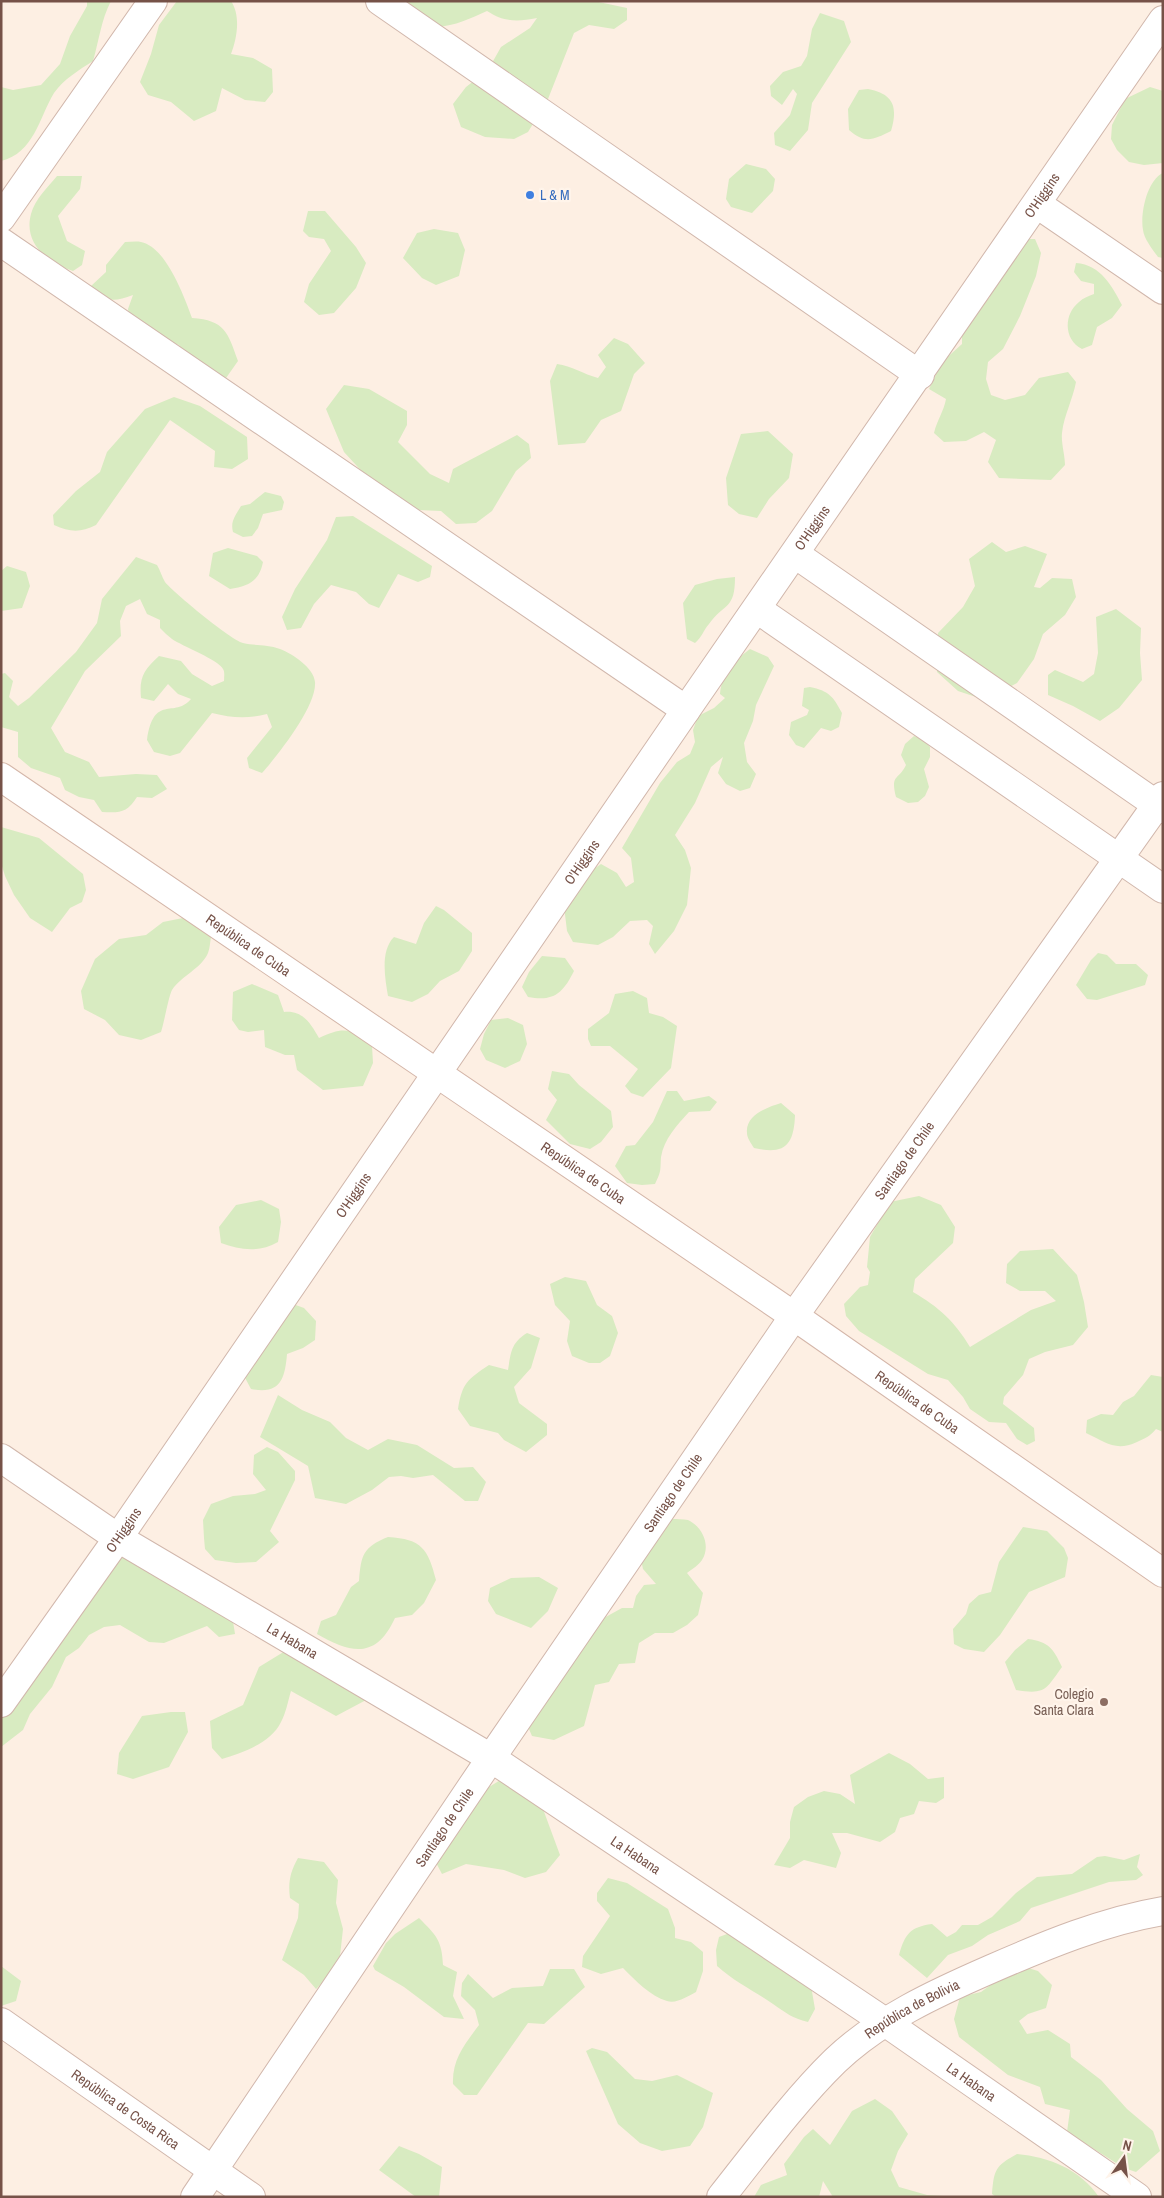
<svg xmlns="http://www.w3.org/2000/svg" width="1164" height="2198" font-family="'Archivo Narrow',sans-serif">
	<style>
		.green { fill: #d8ebc1 }
		.lines { fill: none; stroke-linecap: round; stroke-linejoin: round }
		.street-casing { stroke: #d1b7ac; stroke-width: 30 }
		.secondary-casing { stroke: #d4b6a9; stroke-width: 30 }
		.street { stroke: #fff; stroke-width: 28 }
		.secondary { stroke: #fff; stroke-width: 28 }
		.shop-dot { fill: #3f7fe0; stroke: #fff4ea; stroke-width: 2 }
		.education-dot { fill: #8d6e63; stroke: #fff4ea; stroke-width: 2 }
		.labels { text-anchor: middle; stroke-width: 4.5; stroke-linejoin: round; paint-order: stroke }
		.shop-label { font-size: 14px; fill: #366cbe; stroke: #fff4ea; text-anchor: start }
		.street-label { font-size: 14px; fill: #765248; stroke: #fff4ea }
		.education-label { font-size: 14px; fill: #785e54; stroke: #fff4ea; text-anchor: end }
	</style>
	<rect width="100%" height="100%" fill="#fdefe3"/>
	<path class="green" d="M87,1h24c-10,19 -12,40 -18,60 -14,9 -29,18 -39,32 -15,25 -20,60 -53,68v-74l12,3 28,-5 19,-21 10,-28 17,-30z
		M177,1h54c10,15 6,37 0,53l22,4 19,11 1,23 -8,10 -20,-2 -23,-12 -6,23 -22,10 -23,-19 -23,-7 -8,-13 11,-28 8,-29z
		M381,1h213l33,7v12l-13,9 -25,-4 -15,8 -26,66 -20,33 -14,7 -29,-2 -24,-10 -8,-23 13,-17 22,-17 13,-23 29,-19 7,-10c-20,4 -33,4 -50,-7 -18,8 -42,20 -61,14 -14,-4 -32,-17 -45,-24z
		M820,13l24,8 7,21 -39,61 -4,27 -18,21 -15,-6 -1,-12 16,-18 7,-21 -4,-5 -11,16 -11,-9 -1,-10 13,-14 18,-6 6,-10 5,-27z
		M1150,87l13,4v72l-19,2 -15,-3 -12,-12 -6,-11 1,-14 13,-26z
		M868,89c26,5 30,18 23,42 -18,9 -26,13 -42,-1l-1,-21 11,-19z
		M746,164l20,5 9,10 -2,12 -21,22 -21,-6 -5,-8 3,-20z
		M1163,173v85l-5,-1c-5,-7 -14,-18 -15,-27 -3,-16 4,-50 20,-57z
		M57,176h25l-2,13 -22,27 9,25 18,10 -3,14 -9,6c-25,-8 -50,-27 -42,-57 4,-15 17,-27 26,-38z
		M308,211h17l31,36 10,16 -10,25 -22,25 -15,2 -15,-13 5,-18 22,-33 -7,-12 -15,-2 -6,-6z
		M434,229l24,4 7,17 -6,26 -23,9 -14,-7 -19,-20 14,-25z
		M1012,239h23l6,14 -5,23 -16,40 -17,33 -15,13 -2,17 5,16 14,5 20,-5 14,-17 29,-6 8,10c-3,17 -12,33 -14,51 -1,10 3,22 3,32l-14,15 -52,-2 -11,-16 8,-22 -12,-8 -18,9 -22,1 -10,-9c3,-13 10,-22 12,-34l-17,-10 13,-27 20,-18v-16l28,-31 -1,-12z
		M125,242c5,0 11,-1 16,0 25,5 43,54 51,76 33,2 36,15 46,43l-19,27 -28,-19 -12,-24 -48,-16 -3,-20 5,-14c-19,7 -29,8 -42,-9l15,-14v-7z
		M1076,263c25,2 36,23 46,42l-10,13 -15,9 -5,18 -10,4c-18,-9 -19,-34 -3,-47 4,-4 10,-6 15,-8v-10l-13,-3 -7,-9z
		M614,338l14,6 17,19 -11,11 -13,37 -20,9 -16,23 -27,2 -8,-64 7,-17c15,2 26,10 41,14l8,-11 -8,-12z
		M344,385l25,4 38,22v14l-9,17 32,32 19,9 4,-14 64,-34 12,9 2,14 -15,13 -24,40 -16,12 -20,1 -15,-13 -23,-1 -51,-33 -23,-25 -18,-43z
		M174,397l26,9 47,31 1,22 -16,10 -18,-2 1,-16 -45,-31 -74,105c-16,8 -26,7 -42,0l-1,-10 23,-24 24,-19 7,-20 38,-43z
		M768,431l25,23 -4,24 -20,21 -12,19 -18,-4 -11,-9 -2,-27 15,-44z
		M265,492l16,4 3,6 -2,8 -19,4 -5,14 -6,8 -9,1 -10,-5c-3,-11 3,-17 8,-26l9,-2z
		M353,516l79,50 -2,11 -12,5 -20,-8 -19,34 -10,-4 -13,-12 -25,-7 -17,19 -13,24 -14,2 -5,-13 13,-28 32,-49 9,-23z
		M992,542l14,10 19,-6 22,8 -13,33 6,1 12,-10 20,1 4,18 -11,18 -22,19 -9,25 -17,24 -32,17 -27,-9 -21,-19 1,-39 25,-26 12,-21 -6,-27z
		M228,548l29,8 6,6c-4,20 -15,24 -33,27l-21,-13 4,-23z
		M136,557l21,8c3,5 5,12 8,17 9,11 66,58 78,61 13,3 25,1 37,6 13,5 34,19 35,33 2,24 -37,73 -53,91l-13,-5 -2,-10 25,-31 -5,-13c-20,5 -35,4 -55,-1l-32,40 -10,3 -16,-4 -7,-12c7,-47 27,-21 44,-41l-13,-5 -10,-10 -14,17 -13,-3c-2,-21 3,-28 18,-42l22,5 11,13 20,12 12,-5c0,-4 1,-9 -1,-12 -4,-9 -41,-23 -51,-30 -4,-3 -8,-7 -12,-11v-8l-13,-6 -7,-15 -14,7 -6,15 1,15 -36,35 -34,57 14,24 24,10 10,15 37,-3 21,1 10,14 -15,9 -15,-1c-10,16 -17,16 -35,15l-8,-12 -15,-3 -14,-7 -5,-12 -29,-10 -13,-11v-25l-17,-5v-53l4,-1 8,8 -4,16 9,9 11,-8 47,-46 21,-29 5,-24z
		M7,566l19,6 4,14 -8,22 -21,3v-40z
		M735,577c0,33 -10,25 -26,47 -6,7 -7,13 -14,19l-8,-4 -4,-36 12,-18 22,-6z
		M1116,609l25,19 -1,25 2,27 -23,28 -19,13 -27,-15 -25,-11v-20l7,-5 28,12 11,-8 4,-21 -2,-36z
		M750,649l18,8 6,9 -18,39 -3,16 -9,22 3,19 9,12 -6,14 -10,3 -14,-7 -8,-11 5,-16 -12,10 -16,36 -20,32 10,15 6,18 -4,37 -13,26 -19,23 -6,-10 4,-18 -6,-6 -17,1 -17,16 -15,8 -25,-3 -6,-11 -3,-25 17,-28 20,-14 16,9 9,14 8,-5 -3,-24 -9,-10 38,-65 17,-21 13,-8 5,-12 -2,-12 5,-14 16,-8 11,-10 -5,-4c2,-21 14,-33 30,-45z
		M810,687c19,4 23,9 32,26l-3,14 -8,4 -10,-3 -17,20 -8,-3 -7,-10 2,-13 16,-7 2,-5 -7,-4 2,-18z
		M914,736l10,4 6,7v10l-6,12 5,18 -4,9 -7,6 -10,1 -12,-6c-6,-23 3,-17 10,-32l-5,-10 4,-11z
		M1,827l38,11 44,36 3,16 -4,12 -12,6 -18,24 -22,-14 -16,-23 -9,-19 -4,-13z
		M436,906l8,4 28,23v18l-13,20 -19,10 -12,13 -16,8 -24,-6c-3,-18 -8,-45 6,-59l22,7 8,-21z
		M183,918l20,8 8,11c-1,5 -1,11 -3,16 -7,16 -26,22 -36,37 -3,5 -8,33 -11,42l-20,8 -22,-5 -14,-15 -21,-11 -3,-18 14,-32 24,-20 27,-4 17,-13z
		M1098,953l9,2 9,9h20l12,11 -3,10 -48,15 -10,-1 -11,-14 15,-25z
		M542,956l23,2 9,13c-11,22 -20,31 -46,26l-6,-10 7,-15z
		M252,984l26,11 6,17c19,-2 27,12 35,26 25,-12 33,-10 53,8l1,17 -10,23 -40,4 -26,-20 -3,-15h-9l-20,-8 -1,-17 -16,2 -9,-2 -7,-10 1,-28z
		M633,991l14,7 2,15 14,4 14,9 -6,42 -28,29 -12,-4 -6,-7 13,-17 -28,-23h-19l-3,-7v-10l21,-16 6,-19z
		M508,1018l15,7 4,19 -7,17 -15,7 -19,-8 -6,-11 4,-15 7,-14z
		M552,1071l17,3 10,11 32,26 2,16 -12,15 -11,7 -20,-5 -24,-24 11,-20 -9,-11z
		M667,1091h10l7,10 25,-5 8,6 -7,9 -21,1c-12,13 -25,27 -28,45 -1,13 1,13 -6,27l-13,1 -15,-2 -12,-17 11,-20 9,-1 18,-23z
		M781,1103l14,12c-1,31 -11,40 -41,33 -3,-5 -7,-10 -7,-15 -2,-18 21,-26 34,-30z
		M919,1196l22,9 14,22 -2,16 -38,36 -2,13c26,15 42,30 57,55l61,-37 25,-9 -11,-10h-25l-14,-8 1,-19 13,-13 33,-2 24,26 7,27 4,25 -15,18 -28,7 -16,7 -6,16 -19,22 -1,7 31,24 1,13 -8,4 -10,-6 -11,-16 -17,-1 -19,-13 -7,-12 -15,-17 -20,-6 -69,-43 -13,-15 -2,-12 16,-17 8,-2 2,-13 -3,-5 3,-30 20,-35z
		M261,1200l18,9 2,13 -3,20c-19,11 -38,8 -57,1l-2,-16 17,-22z
		M565,1277l21,4 11,24 15,11 6,17 -8,23 -10,7h-11l-17,-7 -5,-15 3,-20 -15,-16 -5,-21z
		M293,1304l11,4 12,13 -1,19 -12,8 -16,6c-2,25 -7,41 -36,35l-8,-15z
		M527,1333l13,5 -9,30 -17,19 5,16 28,21v11l-21,17 -22,-12 -6,-7 -28,-7 -12,-17c4,-26 10,-30 31,-44l19,5c3,-18 3,-27 19,-37z
		M1151,1375l12,2v55l-7,-3c-6,7 -10,9 -19,13 -22,10 -31,0 -51,-9l1,-13 14,-6 12,1 10,-13 11,-6z
		M278,1395l24,15 28,12 16,16 22,12 20,-11 29,6 37,23 19,-1 13,15 -8,19h-13l-32,-26 -20,3 -12,-2 -12,1 -17,13 -26,14 -31,-6 -7,-32 -48,-29z
		M267,1447l11,5 17,19v9l-25,51 9,11 -23,20 -20,1 -21,-3 -10,-11 -1,-11 -1,-18 8,-16 22,-8 22,-2 11,-4 -13,-16 1,-19z
		M672,1519c5,0 11,0 16,1 15,7 23,26 14,40 -3,5 -10,9 -15,13l16,20 -5,22 -11,10 -14,8h-18l-16,10 -4,20 -16,1 -10,18 -14,3 -11,41 -30,14 -22,-4 -10,-23 60,-83 40,-22h11l3,-12 8,-11 12,-1 -13,-15 -5,-24 9,-16z
		M1023,1527l24,4 17,17 4,10 -3,19 -36,15 -29,43 -16,17 -20,-3 -10,-5 -1,-15 13,-15 3,-10 10,-9 12,-3 8,-30z
		M388,1537c34,2 40,12 48,43l-12,23 -12,12 -17,3c-19,41 -43,36 -78,16l4,-13 15,-6 15,-28 8,-6c2,-26 4,-34 29,-44z
		M113,1557h16l103,58 3,19 -16,3 -12,-11 -43,17 -15,-1 -29,-17 -16,2 -15,8 -10,13 -13,9 -14,30 -22,27 -7,16 -22,17v-44z
		M539,1577l19,11 -10,23 -17,17 -35,-14 -8,-13 2,-13 21,-10z
		M1028,1639c21,3 25,9 34,28 -16,22 -16,28 -46,23l-11,-28 10,-12z
		M290,1648l78,51 -32,17 -45,-25c-3,10 -5,22 -10,31 -10,21 -39,31 -59,37l-10,-11 -2,-27 33,-16 16,-38z
		M171,1712h14l3,20 -19,35 -36,12 -16,-5 2,-21 23,-37z
		M889,1753l21,11 18,15 16,-2v21l-8,5 -17,-2 -5,13 -14,4 -5,14 -15,10 -33,-9h-15l9,20 -5,15 -32,-8 -14,8 -16,-3 16,-27v-16l4,-15 14,-10 16,-6 16,3 15,10 -5,-29z
		M502,1779l41,30 17,46 -14,17 -21,6 -21,-8 -38,-6 -24,10 -9,-17 48,-65z
		M1140,1854l-3,13 6,8 -7,5 -27,2 -78,26 -11,13 -32,14 -16,11 -24,9 -21,23 -28,-23c6,-21 11,-28 33,-31l15,13 9,-5 6,-7h16l14,-8 24,-24 21,-16 35,-3 25,-17 8,-1 19,4z
		M298,1858l26,4 14,18 -2,23 7,26 -3,27 -14,23 -10,10 -12,-14 -22,-15 16,-42 1,-14 -9,-6c-2,-15 0,-26 8,-40z
		M608,1878l19,5 41,26 7,19v10l16,4 12,10v19l-7,21c-8,4 -19,12 -29,9 -17,-5 -32,-21 -44,-33l-22,6 -19,-7 1,-11 27,-40 -13,-15v-8z
		M419,1918c17,17 23,22 24,47l14,7 -4,24 11,23 -20,-2 -40,-30 -29,-17 -2,-4 13,-23 9,-9z
		M735,1931l75,49 5,29 -7,13c-16,-4 -22,-9 -35,-18 -20,-14 -37,-21 -56,-38l-1,-16 3,-13z
		M1018,1965l20,6 14,14 -6,23 -18,6 -9,7 8,13 21,-4 22,14 1,13 30,23 26,29 26,22 7,20 -24,21 -12,-4 -57,-36 3,-22 -25,-6 -5,-17 -32,-12 -49,-38 -5,-18 6,-22 21,-5z
		M1,1966l20,15 -5,20 -15,5z
		M550,1969h24l11,18 -41,37 -16,-1 -51,72h-13l-11,-11c-1,-25 12,-40 26,-59l-4,-15 -14,-14 1,-13 6,-9 25,24 19,-10 31,-2z
		M592,2048l15,4 28,27 17,2 25,-6 36,18 -10,34 -13,19 -28,5 -22,-8 -22,-19 -32,-73z
		M875,2099l17,12 16,23 -10,17 -7,19 8,17 28,8 32,2h-126l-10,-16 -4,16h-65l7,-12 26,-10 -3,-11 20,-27 9,-8 17,16 22,-34z
		M399,2146l20,8 23,13 -3,30h-23l-37,-27z
		M1017,2154c32,3 63,15 82,43h-103l-4,-3c2,-24 3,-28 25,-40z"/>
	<g class="lines">
		<defs>
			<g id="street">
				<path d="M380,1l540,374"/>
				<path d="M1037,204l126,86"/>
				<path d="M1,218l152,-217"/>
				<path d="M1,242l685,468"/>
				<path d="M795,554l368,255"/>
				<path d="M757,609l406,280"/>
				<path id="s1" d="M1,1458l117,80 373,220 394,264 252,175"/>
				<path id="s2" d="M1,1703l117,-165 568,-828 477,-690"/>
				<path id="s3" d="M1,2022l250,175"/>
				<path id="s4" d="M195,2197l296,-439 303,-442 369,-520"/>
				<path id="s5" d="M721,2197c35,-44 74,-97 114,-136 44,-42 101,-68 156,-92 55,-24 113,-48 172,-58"/>
			</g>
			<g id="secondary">
				<path id="s6" d="M1,777l793,539 369,257"/>
			</g>
		</defs>
		<use href="#street" class="street-casing"/>
		<use href="#secondary" class="secondary-casing"/>
		<use href="#street" class="street"/>
		<use href="#secondary" class="secondary"/>
	</g>
	<circle class="shop-dot" cx="530" cy="195" r="5"/>
	<circle class="education-dot" cx="1104" cy="1702" r="5"/>
	<g class="labels">
		<g class="shop-label">
			<text x="540" y="200">L &amp; M</text>
		</g>
		<g class="street-label">
			<text dy="5" stroke="none"><textPath href="#s2" startOffset="1832">O'Higgins</textPath></text>
			<text dy="5" stroke="none"><textPath href="#s2" startOffset="1428">O'Higgins</textPath></text>
			<text dy="5" stroke="none"><textPath href="#s2" startOffset="1022">O'Higgins</textPath></text>
			<text dy="5" stroke="none"><textPath href="#s6" startOffset="299">República de Cuba</textPath></text>
			<text dy="5" stroke="none"><textPath href="#s4" startOffset="1256">Santiago de Chile</textPath></text>
			<text dy="5" stroke="none"><textPath href="#s6" startOffset="704">República de Cuba</textPath></text>
			<text dy="5" stroke="none"><textPath href="#s2" startOffset="618">O'Higgins</textPath></text>
			<text dy="5" stroke="none"><textPath href="#s6" startOffset="1109">República de Cuba</textPath></text>
			<text dy="5" stroke="none"><textPath href="#s4" startOffset="851">Santiago de Chile</textPath></text>
			<text dy="5" stroke="none"><textPath href="#s2" startOffset="212">O'Higgins</textPath></text>
			<text dy="5" stroke="none"><textPath href="#s1" startOffset="344">La Habana</textPath></text>
			<text dy="5" stroke="none"><textPath href="#s4" startOffset="446">Santiago de Chile</textPath></text>
			<text dy="5" stroke="none"><textPath href="#s1" startOffset="749">La Habana</textPath></text>
			<text dy="5" stroke="none"><textPath href="#s5" startOffset="271">República de Bolivia</textPath></text>
			<text dy="5" stroke="none"><textPath href="#s1" startOffset="1154">La Habana</textPath></text>
			<text dy="5" stroke="none"><textPath href="#s3" startOffset="152">República de Costa Rica</textPath></text>
		</g>
		<g class="education-label">
			<text x="1094" y="1699">Colegio<tspan x="1094" dy="16">Santa Clara</tspan></text>
		</g>
	</g>
	<rect width="1164" height="2198" fill="none" stroke="#765248" stroke-width="5"/>
	<g transform="translate(1124 2158) rotate(14)" stroke="#fff4ea" stroke-width="4" paint-order="stroke">
	<path d="M0-4L9 19L0 12L-9 19Z" fill="#765248"/>
	<text y="-8" font-size="14" font-weight="bold" text-anchor="middle" fill="#765248">N</text>
	</g>
</svg>
